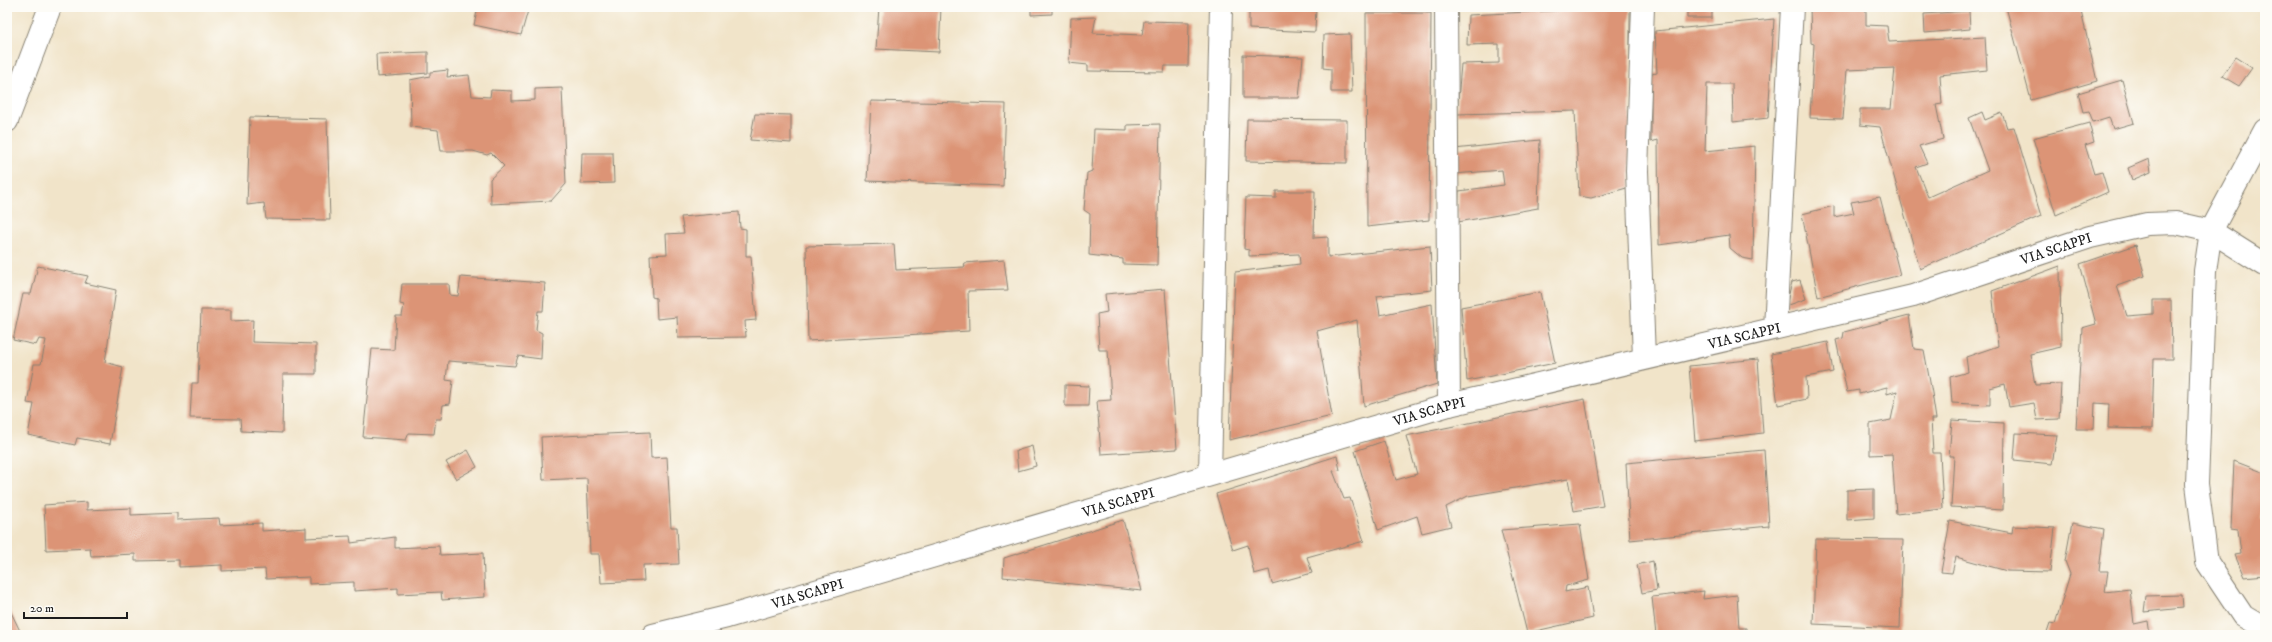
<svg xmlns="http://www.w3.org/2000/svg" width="2272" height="642" font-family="'IM FELL DW Pica',serif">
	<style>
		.building { fill: #dc9476 }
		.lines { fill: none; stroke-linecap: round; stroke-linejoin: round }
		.minor-casing { stroke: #868072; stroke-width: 24 }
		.minor { stroke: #fff; stroke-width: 22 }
		.labels { text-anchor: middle; stroke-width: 3.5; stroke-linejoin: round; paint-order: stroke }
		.street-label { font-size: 14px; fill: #1c1c1c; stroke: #fdfcf7 }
	</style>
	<rect width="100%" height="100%" fill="#fdfcf7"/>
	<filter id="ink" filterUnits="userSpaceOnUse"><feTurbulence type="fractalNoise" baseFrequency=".025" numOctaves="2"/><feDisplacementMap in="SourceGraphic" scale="8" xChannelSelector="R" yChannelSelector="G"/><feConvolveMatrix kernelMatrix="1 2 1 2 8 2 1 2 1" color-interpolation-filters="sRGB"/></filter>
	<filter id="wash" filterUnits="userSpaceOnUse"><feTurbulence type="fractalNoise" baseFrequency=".012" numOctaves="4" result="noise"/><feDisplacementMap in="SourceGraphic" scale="16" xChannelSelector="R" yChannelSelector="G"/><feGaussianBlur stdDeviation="0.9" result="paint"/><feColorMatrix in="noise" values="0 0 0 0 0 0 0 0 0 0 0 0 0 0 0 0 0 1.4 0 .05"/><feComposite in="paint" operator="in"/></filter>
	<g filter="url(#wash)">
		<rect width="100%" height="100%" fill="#f1e4c9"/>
		<g id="blocks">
			<path class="building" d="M478,7h51l-8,28 -47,-10z
				M879,7h62l-2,45 -63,-3z
				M1031,7h21v7l-21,1z
				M1249,7h67l-1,25 -66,-3z
				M1630,7v180l-39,11 -12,-2 -4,-85 -118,3 4,-50 38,-1v-19l-32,1 1,-30z
				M1687,7h25v11h-25z
				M1810,7h56v18l21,1 2,16 96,-5 2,33 -47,5 2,29 -6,1 7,34 -24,7 8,17 -11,4 12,30 60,-27 -19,-52 13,-6 3,8 17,-7 5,15 7,-1 27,89 -121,53 -40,-142 -20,-2v-16h31l4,-41 -48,2 -4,49 -33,-1 4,-74 -3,-1z
				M2006,7h74l17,74 -66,19z
				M1969,11l1,18 -45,4 -1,-19z
				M1366,13h65l-2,207 -62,7z
				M1096,17l-3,16 49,2 2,-14 45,1 -1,44h-23l-1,6 -76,-1v-6l-19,-2 2,-45z
				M1774,19l-6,99 -35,4 -1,-38h-25l-2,67 50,-5 -2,114 -11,-2 -12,-10 -1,-13 -70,10 -1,-105 -7,2v-68l6,-1 -2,-42z
				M1350,34l2,58h-21v-23l-8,-1 1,-33z
				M428,52v21l-51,4 -1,-23z
				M1243,55l60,2 -4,41h-56z
				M2235,57l17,11 -13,18 -17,-10z
				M448,70l-1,7 22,-2 3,21 18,1 1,-7 21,1v10l23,-1v-11l27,-1 4,96 -15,17 -60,3 -1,-25 14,-13 -13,-13 -4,2 -14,-4h-32l-3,-21 -27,-3 -1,-47 20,-4v-4z
				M2122,80l12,43 -21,6 -4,-12 -16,5 -4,-11 -6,1 -5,-19z
				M871,101l135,3 -3,82 -136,-5z
				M755,114l36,1v28l-41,-3z
				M250,117l77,2 3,101 -64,-1 -2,-16 -17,2z
				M1247,119l100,1v43l-101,-2z
				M2089,123l5,19 -9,3 9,29 8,-2 6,20 -52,23 -23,-77z
				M1160,124l-3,141 -34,-1v-5l-34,-4 1,-41 -6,-4 3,-37 5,-2 2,-42 33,1v-5z
				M1540,140l-2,68 -80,14 1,-31 45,-6 -2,-15 -48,4v-25z
				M582,153h31l1,30 -33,1z
				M2149,159l2,13 -19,8 -4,-12z
				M1276,191h39l-1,47 14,-1v20l102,-11 2,44 -55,6 3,19 52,-11 5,80 -73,22 -7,-86 -40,11 15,85 -103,24 6,-168 65,-8 -1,-10 -50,2v-6l-5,-1 2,-52 30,1z
				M1880,197l20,78 -82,22 -16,-83 32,-8v11l20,-4 -3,-11z
				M739,212l1,16 6,1v27h5l5,64 -11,1 1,16 -68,1 -1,-21 -20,2 -1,-21 -4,-1 -2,-42 17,-1 -1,-20 18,-1 -3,-16z
				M894,244l2,26 69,-3 -1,-4 40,-3 4,30 -40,1 1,40 -161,10 -2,-95z
				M2136,245l9,31 -28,10 10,30 26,-2v-14h18l1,59h-18l-2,70 -44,-1 1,-24 -14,-1 -1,26h-18l6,-101 14,-4 -16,-60z
				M38,266l50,10 -3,7 31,7 -11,72 18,5 -13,77 -33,-6 -2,7 -47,-10 6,-31 -7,-1 7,-39h7l5,-24 -7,-1 -3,6 -23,-5 10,-46h8z
				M2060,266l1,81 -31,7 5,31 26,-1 -2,35 -22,1 -3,-17 -25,4 -4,-23 -15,4v17l-38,-2 -2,-26 18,-5 -2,-15 32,-11 -6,-55z
				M461,277l84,6 -2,28h-5l-2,19 6,3 -1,26 -23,-3 -3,10 -67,-5 -2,19 7,1 -3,23 -7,1 -2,14h-5l-2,15 -25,-1 -3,7 -43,-3 9,-88 22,1 2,-34h6l2,-11 -4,-1 2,-20h47l1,11 8,1z
				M1800,280l6,19 -20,7 6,-24z
				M1165,289l12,160 -76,5 -4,-53 14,-1 -3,-50h-9l-2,-36 10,-2 -2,-18z
				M1540,292l15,71 -88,18 -6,-74z
				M201,310h30v11l22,-1 -1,22 64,2v30h-33l-1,59 -41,-2 -1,-12 -50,-1 2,-35h6z
				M1909,315l5,34 10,1 8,43 4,26h-5l2,34h7l3,56 -47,5 -4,-60 -22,1v-31l21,-4 6,-29 -10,3v-7l-28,7v-4l-12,2 -11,-52 7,-2 1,-6z
				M1828,342l5,30 -27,5 1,22 -29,6 -7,-51z
				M1758,359l5,74 -68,8 -6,-75z
				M1065,385l24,1 -1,20h-23z
				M1585,399l18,107 -29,5 -6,-32 -100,17 -22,11 5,19 -29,7 -5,-17 -39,14 -23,-79 29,-10 12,39 21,-6 -11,-38z
				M1952,420l52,3 -1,87 -52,-3 3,-51h-5z
				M650,432l1,26 16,-1 4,70h6l2,37 -36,1 1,16 -43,2 -2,-29h-9l-3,-76 -44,2 -2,-43z
				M2016,433l41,2 -5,29 -38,-4z
				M1032,446l4,20 -18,5 -2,-20z
				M468,450l9,17 -21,12 -10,-17z
				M1764,450l5,76 -139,14 -4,-77z
				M1337,456l3,14 -7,1 11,28 6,-1 14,43 -57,16 5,16 -40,11 -3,-14 -15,4 -6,-29 -15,5 -17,-56z
				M2234,461l31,12v26l-5,20 5,1v55l-21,2 -9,-22 6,-1 -3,-24 -7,-1z
				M1874,489v29l-27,2v-30z
				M87,502v8l44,-2v7l46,-2v7l42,-2 1,7 42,-2v8l44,-3v10l44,-2 1,7 44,-6v11l44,-2 1,9 43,-2 2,44 -43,3 -1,-8 -43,2v-6l-44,3v-9l-45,2v-7l-43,2 -1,-10 -43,2v-6l-43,2v-7l-44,1v-7l-44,2 -1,-8 -44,2 -2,-45z
				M1123,520l19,71 -139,-14 1,-19z
				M1950,521l62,12 1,-7 42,2 -5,44 -43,-1 -51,-14 -4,16 -11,-1z
				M2072,523l32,6 -5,42h9l-3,21 25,-3 4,35 14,-3 2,14h-104l4,-12 5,1 15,-50 -5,-13z
				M1580,524l9,56 -23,6 -1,6 23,-5 5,31 -66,15 -26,-103z
				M1816,539l87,1 -3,88 -87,-4z
				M1653,561l4,29 -15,3 -5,-28z
				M1704,591l-1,8 34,-4 2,33h7l1,7h-91l-4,-38z
				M2182,595l1,13 -39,4 2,-16z
				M7,604l15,31h-15z"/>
		</g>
	</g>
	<g filter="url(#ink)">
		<use href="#blocks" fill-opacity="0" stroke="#868072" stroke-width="1"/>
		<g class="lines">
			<defs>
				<g id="minor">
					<path d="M1446,7l3,398"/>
					<path d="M1643,7l-6,164 7,187"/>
					<path d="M7,121l43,-114"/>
					<path d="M2265,130l-54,101 -6,40 -8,213 10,78 36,54 22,13"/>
					<path d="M1775,328l17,-321"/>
					<path d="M1210,474l11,-467"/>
					<path id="s1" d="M653,635l74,-18 722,-212 464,-109 177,-59 57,-13 29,-1 35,8 54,34"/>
				</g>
			</defs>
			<use href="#minor" class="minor-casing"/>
			<use href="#minor" class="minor"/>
		</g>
	</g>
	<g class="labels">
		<g class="street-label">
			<text dy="5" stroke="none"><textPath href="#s1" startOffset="1456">VIA SCAPPI</textPath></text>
			<text dy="5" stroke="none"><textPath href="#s1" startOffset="1132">VIA SCAPPI</textPath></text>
			<text dy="5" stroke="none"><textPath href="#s1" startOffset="808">VIA SCAPPI</textPath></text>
			<text dy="5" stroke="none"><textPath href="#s1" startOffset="484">VIA SCAPPI</textPath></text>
			<text dy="5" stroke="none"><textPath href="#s1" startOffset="160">VIA SCAPPI</textPath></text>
		</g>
	</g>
	<rect width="2272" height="642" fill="none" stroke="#fdfcf7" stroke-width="24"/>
	<path d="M24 612v6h103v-6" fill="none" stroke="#1c1c1c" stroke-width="2"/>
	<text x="30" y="612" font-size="12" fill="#1c1c1c" stroke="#fdfcf7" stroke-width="3" paint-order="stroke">20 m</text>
</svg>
